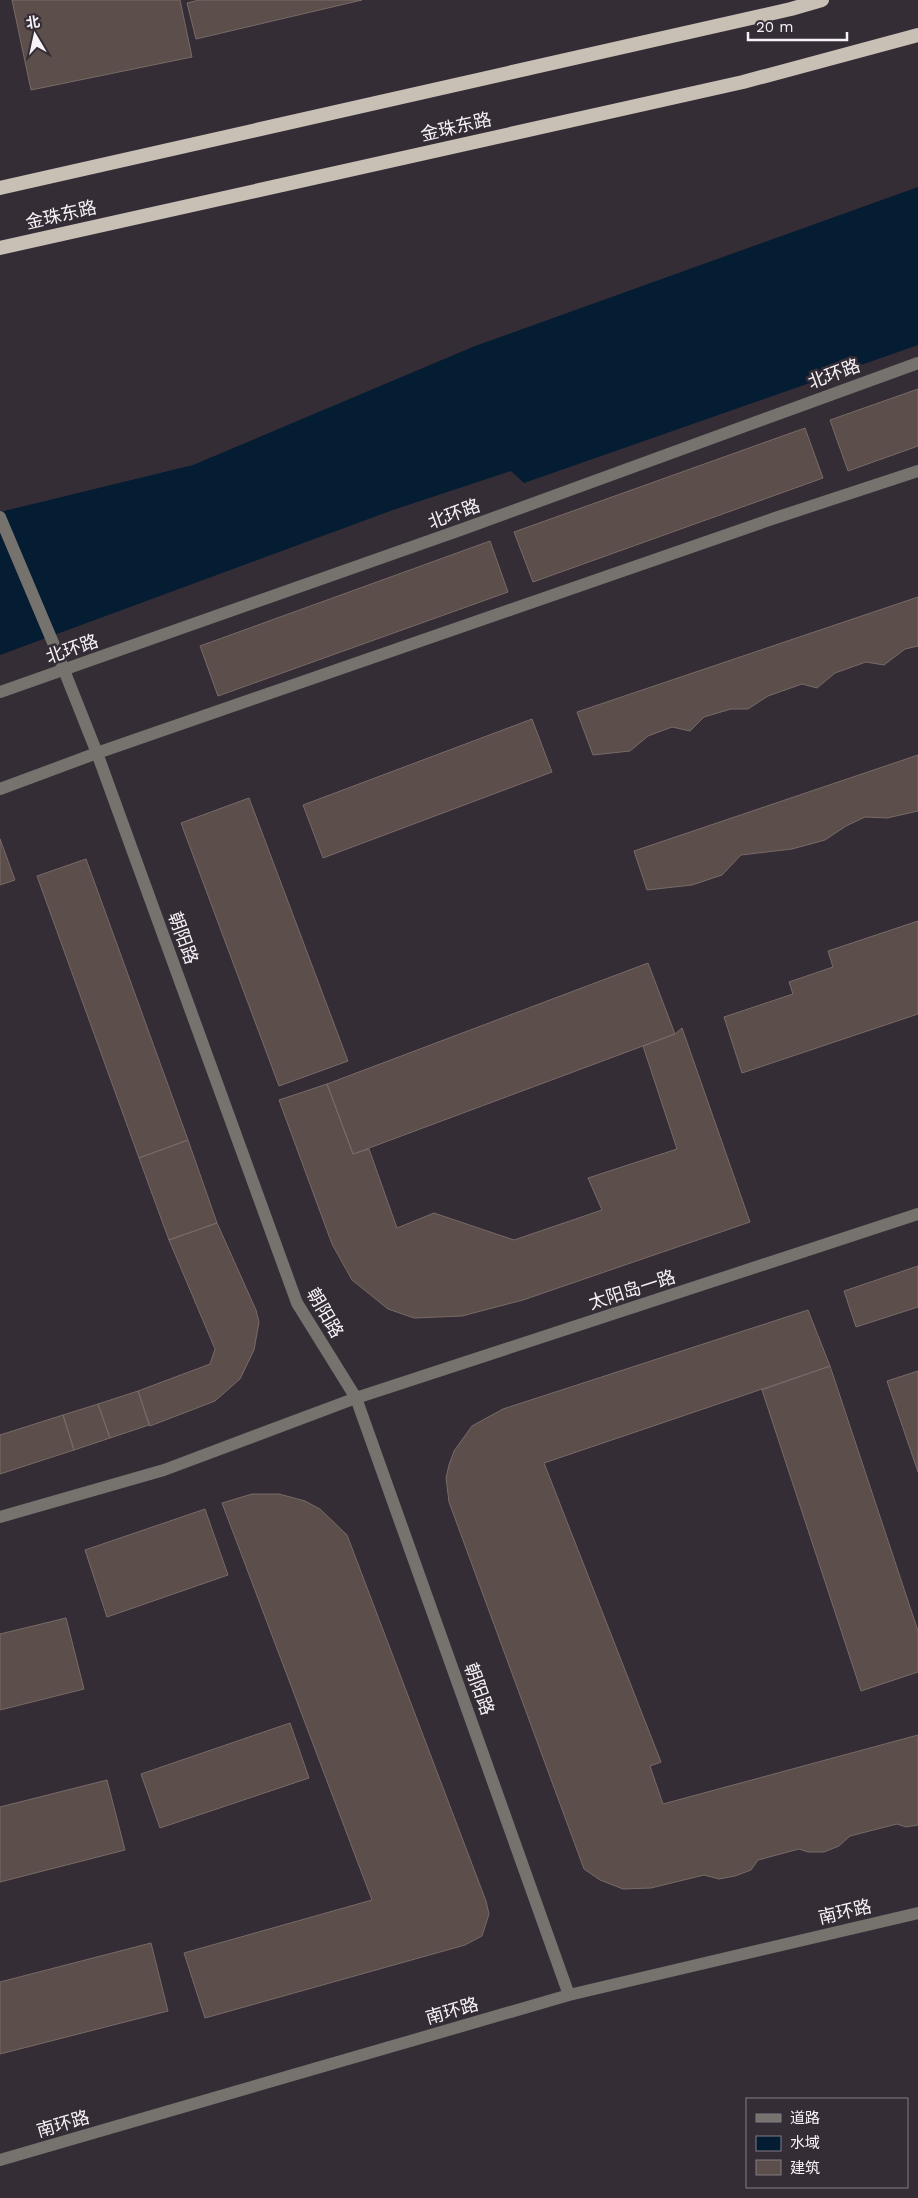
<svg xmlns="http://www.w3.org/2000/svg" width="918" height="2198" font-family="'Work Sans','Noto Sans SC',sans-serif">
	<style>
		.water { fill: #041d32 }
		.building { fill: #5c4e4b; stroke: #786a67 }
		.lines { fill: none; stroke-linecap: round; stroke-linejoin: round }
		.minor { stroke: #76726d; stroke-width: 12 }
		.tertiary { stroke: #76726d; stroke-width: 12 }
		.trunk { stroke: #c8c0b5; stroke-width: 14 }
		.labels { text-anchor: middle; stroke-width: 5; stroke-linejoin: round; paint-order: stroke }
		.street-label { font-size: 18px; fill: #f7f2f7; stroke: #352d36 }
	</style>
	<rect width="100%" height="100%" fill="#352d36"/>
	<path class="water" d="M918,187v158l-394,138 -13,-12 -118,39 -393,145v-143l193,-47 282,-119z"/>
	<path class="building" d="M12,0h168l12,57 -161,33z
		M199,0h163l-166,39 -9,-36z
		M918,389v57l-70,25 -18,-51z
		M805,428l18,50 -290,104 -19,-50z
		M490,541l18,51 -290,104 -18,-50z
		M918,597v49l-13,3 -21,16 -18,-3 -31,11 -18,15 -15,-4 -34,12 -20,13h-17l-27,8 -14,14 -18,-4 -24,9 -18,15 -37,4 -16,-43z
		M532,719l20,53 -229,86 -20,-53z
		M918,755v56l-31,7 -22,-1 -19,9 -21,14 -33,9 -51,6 -19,20 -30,10 -45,5 -13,-39z
		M249,798l99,263 -69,25 -98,-263z
		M0,839l15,41 -15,5z
		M86,859l102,281 -49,18 -102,-282z
		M918,921v93l-176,59 -18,-56 69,-23 -4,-12 44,-15 -5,-16z
		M648,963l27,71 -322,120 -26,-70z
		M682,1028l68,194 -227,78 -61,16 -48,2 -26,-9 -36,-29 -20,-36 -53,-144 48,-16 26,70 16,-5 28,79 37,-15 80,27 88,-30 -14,-32 89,-29 -34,-103 32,-12z
		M188,1140l29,83 -48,17 -30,-82z
		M217,1223l39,87 3,12 -5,28 -14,29 -25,22 -65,25 -12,-35 72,-27 5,-15 -46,-109z
		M918,1266v41l-62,20 -12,-36z
		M808,1310l22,56 -286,97 117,299 -11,4 13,38 255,-69v90l-12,2 -9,-3 -47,12 -11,10 -15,6h-16l-9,-3 -41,11 -7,10 -16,6 -16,3 -15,-4 -53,13 -28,1 -23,-9 -16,-11 -135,-367 -3,-24 3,-13 5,-14 18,-25 31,-17z
		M830,1366l88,265v41l-57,19 -99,-301z
		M918,1371v101l-31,-91z
		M138,1391l11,34 -39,13 -12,-34z
		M98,1404l12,34 -36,12 -11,-35z
		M63,1415l11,35 -74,24v-39z
		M252,1494h27l26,7 15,8 27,26 139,366 3,13 -7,22 -17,9 -260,73 -21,-65 188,-53 -150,-397z
		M205,1509l23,66 -121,42 -22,-67z
		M66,1618l18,71 -84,21v-76z
		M290,1723l19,55 -149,50 -19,-54z
		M107,1780l18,70 -125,32v-75z
		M151,1943l17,68 -168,43v-72z"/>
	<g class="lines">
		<path class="minor" d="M0,692l463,-163 455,-166
			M0,789l97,-36 678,-235 143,-47"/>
		<path class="tertiary" d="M0,517l54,128 43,108 200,550 59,95 213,597
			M0,1517l164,-47 192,-72 562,-184
			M0,2160l569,-165 349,-82"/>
		<path class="trunk" d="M0,188l791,-179 31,-9
			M0,248l743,-166 175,-47"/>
	</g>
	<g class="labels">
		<g class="street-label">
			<text transform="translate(456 127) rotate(-13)" y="6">金珠东路</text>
			<text transform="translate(61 215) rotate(-13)" y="6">金珠东路</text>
			<text transform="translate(834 374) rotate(-20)" y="6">北环路</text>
			<text transform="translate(454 514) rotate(-20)" y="6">北环路</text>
			<text transform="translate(72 649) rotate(-19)" y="6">北环路</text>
			<text transform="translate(183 938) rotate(70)" y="6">朝阳路</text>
			<text transform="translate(632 1290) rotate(-18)" y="6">太阳岛一路</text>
			<text transform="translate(325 1313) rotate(60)" y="6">朝阳路</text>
			<text transform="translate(479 1689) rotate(70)" y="6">朝阳路</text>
			<text transform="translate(845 1912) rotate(-13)" y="6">南环路</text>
			<text transform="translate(452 2011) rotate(-16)" y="6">南环路</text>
			<text transform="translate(63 2124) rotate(-16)" y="6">南环路</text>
		</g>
	</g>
	<rect x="746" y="2098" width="162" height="90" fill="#352d36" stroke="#837c83"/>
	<rect x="756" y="2114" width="25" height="8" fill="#76726d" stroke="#837c83"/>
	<text x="790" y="2123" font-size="15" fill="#f7f2f7">道路</text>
	<rect x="756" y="2136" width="25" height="15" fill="#041d32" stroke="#837c83"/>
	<text x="790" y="2148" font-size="15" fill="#f7f2f7">水域</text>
	<rect x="756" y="2160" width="25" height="15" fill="#5c4e4b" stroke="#837c83"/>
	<text x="790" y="2173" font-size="15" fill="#f7f2f7">建筑</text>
	<g transform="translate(35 35) rotate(351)" stroke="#352d36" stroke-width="4" paint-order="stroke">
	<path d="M0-4L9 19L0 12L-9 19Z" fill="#f7f2f7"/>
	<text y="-8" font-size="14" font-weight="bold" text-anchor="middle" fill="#f7f2f7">北</text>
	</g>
	<path d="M748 32v8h99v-8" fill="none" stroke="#f7f2f7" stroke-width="2.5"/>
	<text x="756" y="32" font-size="15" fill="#f7f2f7" stroke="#352d36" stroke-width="4" paint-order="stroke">20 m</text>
</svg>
